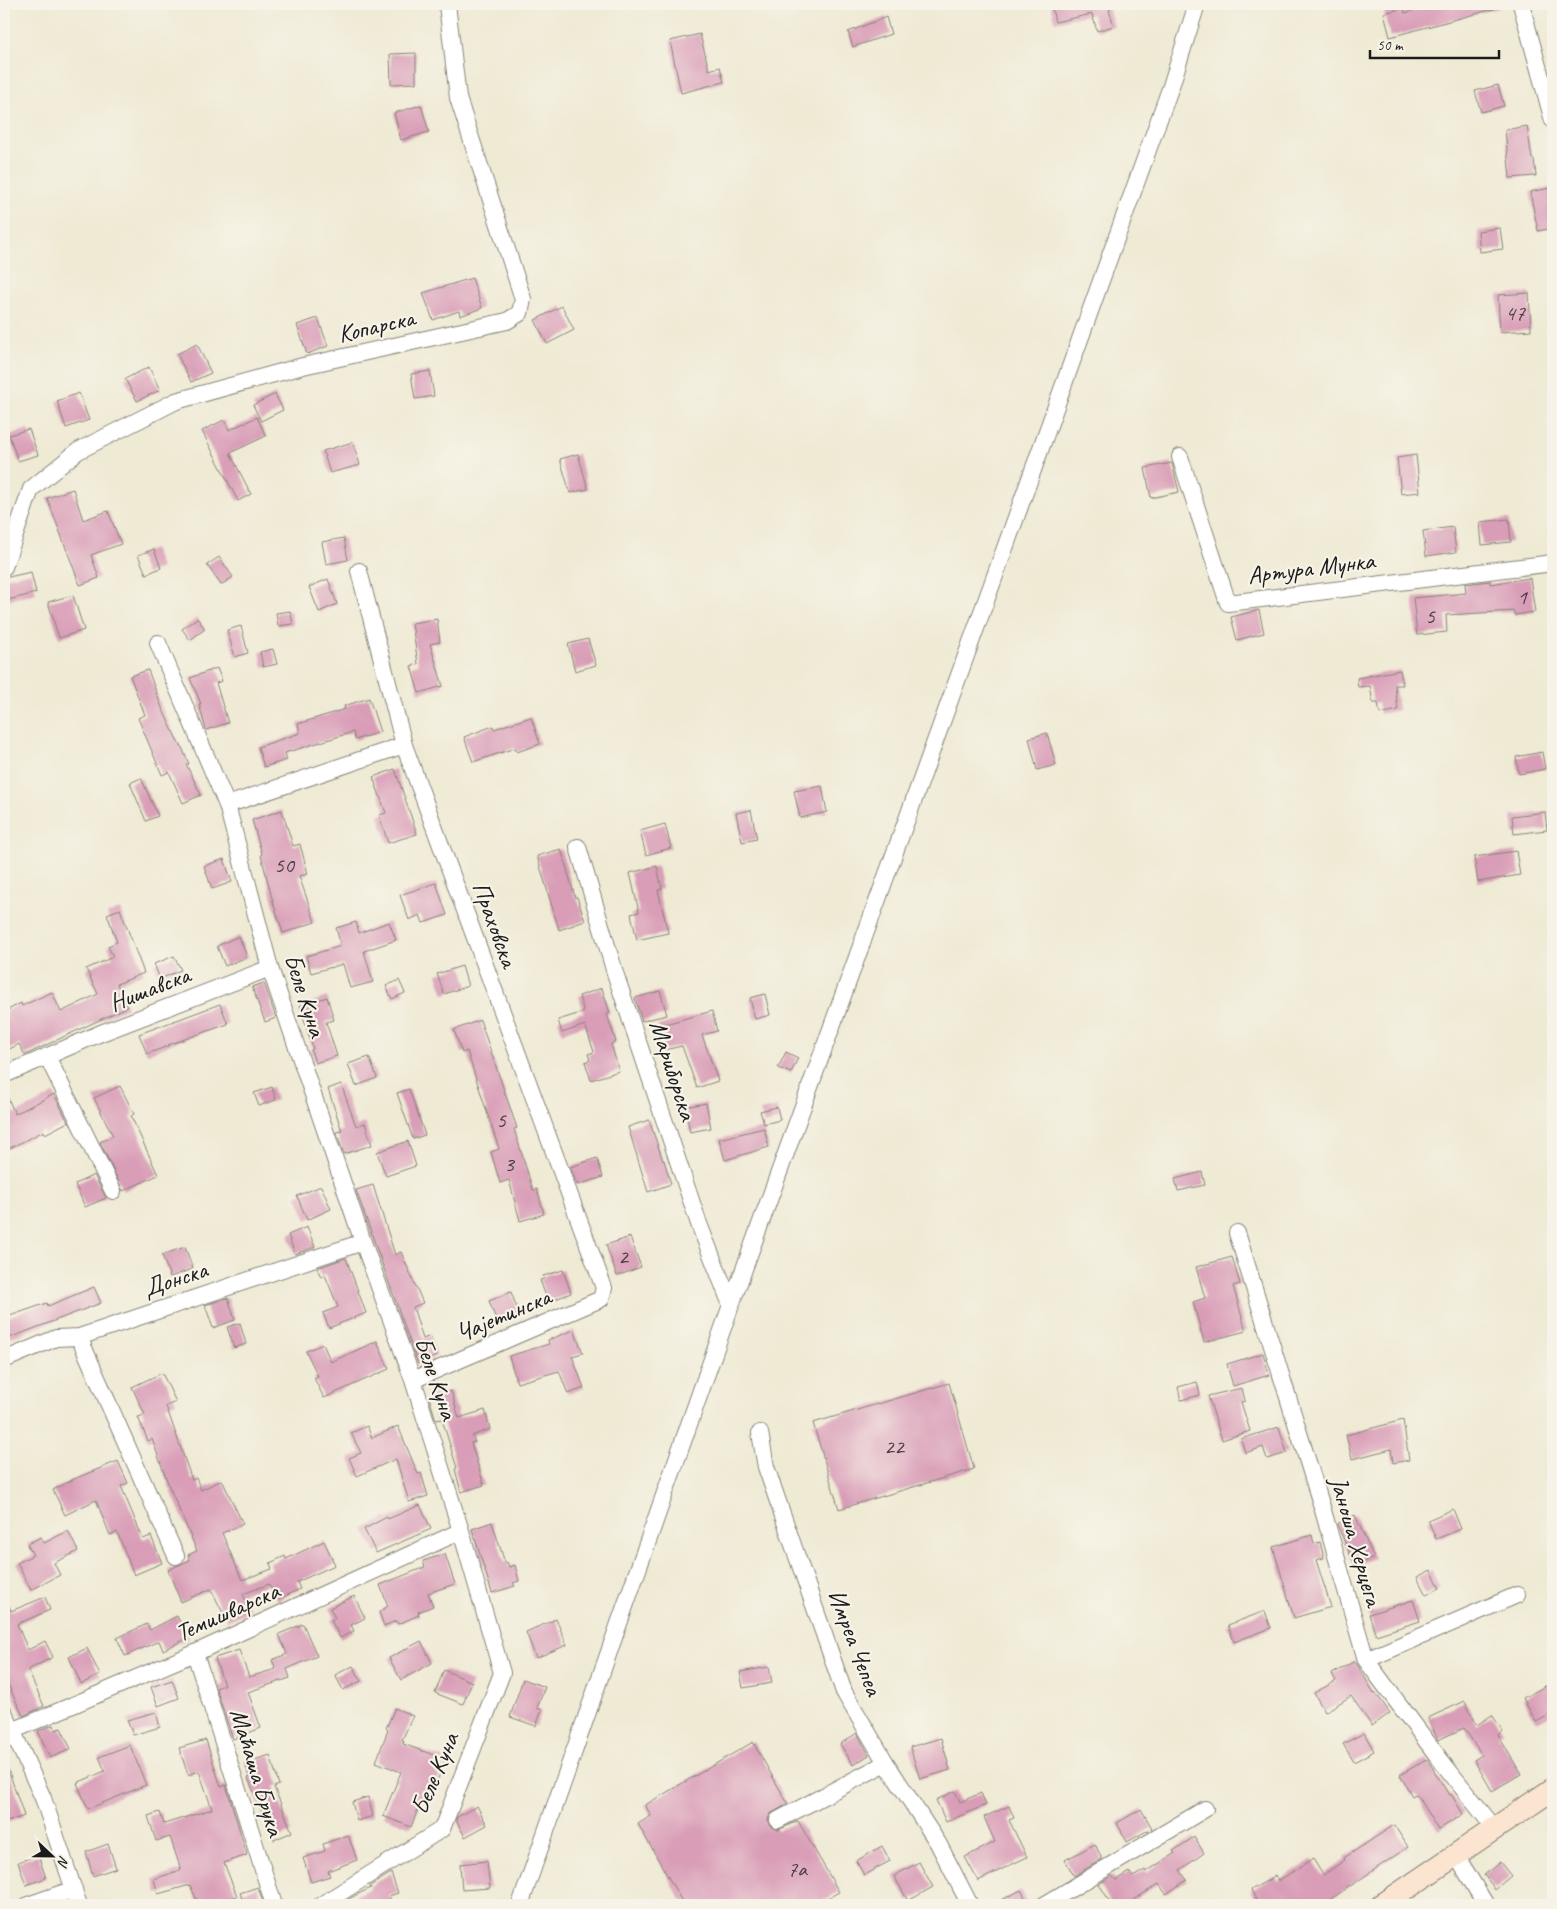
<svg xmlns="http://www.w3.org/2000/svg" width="1557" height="1909" font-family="Caveat,sans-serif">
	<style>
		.building { fill: #d99db7 }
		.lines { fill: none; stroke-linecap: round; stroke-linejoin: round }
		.minor-casing { stroke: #868378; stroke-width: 18 }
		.secondary-casing { stroke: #868378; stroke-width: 24 }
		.minor { stroke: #fff; stroke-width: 16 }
		.secondary { stroke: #fce5d0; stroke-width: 22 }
		.labels { text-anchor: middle; stroke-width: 4.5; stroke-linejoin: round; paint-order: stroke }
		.number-label { font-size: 22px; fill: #4b3c43 }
		.street-label { font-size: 25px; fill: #1c1c1c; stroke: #f7f3e8 }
	</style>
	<rect width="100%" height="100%" fill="#f7f3e8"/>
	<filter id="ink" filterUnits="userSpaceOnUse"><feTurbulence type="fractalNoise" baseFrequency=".02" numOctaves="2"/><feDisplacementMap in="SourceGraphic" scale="10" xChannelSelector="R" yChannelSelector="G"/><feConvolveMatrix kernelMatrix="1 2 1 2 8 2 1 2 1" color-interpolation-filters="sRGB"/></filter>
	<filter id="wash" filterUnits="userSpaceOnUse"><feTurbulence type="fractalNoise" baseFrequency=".0096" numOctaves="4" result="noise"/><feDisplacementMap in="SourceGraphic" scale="20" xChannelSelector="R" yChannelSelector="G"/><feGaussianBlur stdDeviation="1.12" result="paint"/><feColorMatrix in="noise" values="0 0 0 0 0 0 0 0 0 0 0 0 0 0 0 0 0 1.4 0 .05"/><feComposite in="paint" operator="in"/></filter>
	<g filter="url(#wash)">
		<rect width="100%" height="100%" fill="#efead4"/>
		<g id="blocks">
			<path class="building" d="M1051,4h59l1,5 -2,1 5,16 -17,5 -5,-17 -37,8z
				M1440,4h61v3l-111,30 -6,-24 20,-5 1,5z
				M886,17l5,17 -38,13 -5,-15z
				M700,34l9,36 11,-3 4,15 -43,11 -11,-52z
				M416,53v30l-25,1 -1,-30z
				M1498,85l6,21 -23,6 -6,-21z
				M421,105l8,27 -28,8 -7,-27z
				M1527,126l5,33h2l2,17 -26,2 -5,-48z
				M1550,188l3,13v27l-15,3 -8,-39z
				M1500,228l3,21 -23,3 -2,-21z
				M472,278l10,30 -22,8 -1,-5 -26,9 -10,-27z
				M1529,293l2,37 -31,2 -2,-37z
				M562,306l12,24 -27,14 -12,-24z
				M318,318l10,28 -21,8 -10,-29z
				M197,344l14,29 -20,9 -14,-28z
				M149,367l11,23 -23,11 -12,-22z
				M430,371l4,25 -19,3 -4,-25z
				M79,393l10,27 -23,8 -9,-27z
				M275,394l8,16 -22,11 -8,-16z
				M257,417l9,19 -36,17 21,41 -13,7 -36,-70 22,-11 5,10z
				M29,429l9,26 -20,6 -9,-26z
				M353,442l7,23 -30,8 -7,-22z
				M578,454l10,35 -18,4 -10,-34z
				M1416,455l4,37 -19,2 -4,-36z
				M1172,463l7,29 -28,6 -6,-30z
				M73,489l10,31 25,-9 13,33 -30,11 8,23 -19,7 -33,-87z
				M1509,519l2,23 -29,3 -2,-23z
				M1453,527l3,25 -30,4 -3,-25z
				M344,538l4,22 -22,4 -4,-22z
				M154,549l7,19 -15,6 -8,-19z
				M219,557l14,20 -12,8 -14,-20z
				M31,572l5,21 -32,8v-23z
				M1530,578l5,34 -21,3v-4l-68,4 1,17 -30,3 -4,-37 53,-5 -1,-9 25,-3v3z
				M328,579l9,25 -18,8 -10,-25z
				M73,595l11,35 -25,8 -11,-36z
				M1259,610l5,23 -27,7 -6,-23z
				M290,611l3,13 -15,2 -2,-13z
				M197,618l8,11 -15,11 -8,-11z
				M437,619l3,23 -10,2 13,42 -24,7 -8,-27 7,-2 -6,-41z
				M241,626l7,27 -13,4 -8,-27z
				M588,639l8,26 -21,6 -7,-27z
				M273,649l4,15 -14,3 -3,-15z
				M217,668l5,13 -6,2 12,40 -22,7 -7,-26h2l-11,-26z
				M148,670l14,38 17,36 1,-1 9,21h-3l15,31 -18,8 -14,-31 -7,3 -24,-57 7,-3 -15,-39z
				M1400,670l3,15h-8l3,25 -18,4 -2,-11h-5l-3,-17 -12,1 -1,-9z
				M369,698l11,34 -25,8 -2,-8 -68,21 2,7 -23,7 -6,-20 42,-14 -2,-9 47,-15 -1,-3z
				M531,717l9,27 -23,8 -2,-4 -42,14 -9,-25 29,-11 1,3z
				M1047,733l9,32 -19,5 -8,-32z
				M1542,752l3,17 -26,5 -3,-17z
				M395,769l22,65 -29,9 -9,-28 7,-2 -13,-36z
				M141,778l17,38 -12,5 -16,-38z
				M822,786l5,26 -27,6 -6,-27z
				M282,810l11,36 7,-2 8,30 -9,2 16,46 -32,11 -10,-31 -12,-47 1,-1 -10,-34z
				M751,810l6,29 -15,3 -6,-29z
				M1545,812l2,18 -33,4 -2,-18z
				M665,824l6,24 -25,7 -6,-24z
				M561,849l14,48h2l8,24 -26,9 -22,-74z
				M1516,851l4,24 -42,7 -4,-25z
				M224,859l8,23 -20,7 -8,-23z
				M657,866l5,23 -4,1 10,43 -31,7 -6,-26 8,-2 -9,-39z
				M436,883l11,32 -24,8 -3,-8 -11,5 -9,-25z
				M120,909l24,64 -27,11 10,23 -102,48 -6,-11 -15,8v-40l17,-9 1,3 30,-14 9,20 37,-18 -12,-25 27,-12 -5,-11 9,-4 -10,-28z
				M356,922l3,11 30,-11 7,18 -32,11 9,31 -23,6 -7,-24 -32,9 -5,-17 35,-10 -5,-18z
				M239,936l8,21 -22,9 -8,-20z
				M174,956l7,14 -21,9 -6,-15z
				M462,966l6,20 -24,8 -7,-20z
				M399,980l6,13 -13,6 -6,-13z
				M264,983l12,35 -11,4 -13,-35z
				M602,988l8,25 -3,1 9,28 -5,2 8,27 -28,9 -6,-18 5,-2 -2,-6 6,-2 -9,-27 -23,8 -4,-13 26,-8 -5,-16z
				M660,991l7,24 -25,6 -7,-23z
				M765,994l5,21 -15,4 -5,-21z
				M327,997l7,23 -8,2 11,34 -22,7 -4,-13 2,-1 -13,-43z
				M220,1004l8,20 -60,21v1l-21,8 -8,-20z
				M712,1011l5,20 -15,4 16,46 -21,7 -15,-42 -18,4 -6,-24z
				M480,1020l37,108 -3,1 19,61 4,-1 7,25 -24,7 -11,-41 -9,3 -9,-31 8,-3 -32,-98 -5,2 -8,-23z
				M786,1052l12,6 -7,15 -13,-5z
				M369,1057l8,21 -21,8 -8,-22z
				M341,1084l15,42 9,-3 7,22 -28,9 -8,-22 6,-1 -14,-42z
				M120,1086l14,28 -3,2 27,59 -35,16 -23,-49 13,-6 -19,-38z
				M272,1087l4,13 -17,6 -5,-13z
				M4,1089l11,25 39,-20 14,28 -23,12 -1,-3 -40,20z
				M409,1089l16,46 -12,4 -16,-46z
				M706,1103l5,25 -21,4 -5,-25z
				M777,1107l3,13 -16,4 -4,-13z
				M649,1120l14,41 1,-1 7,24 -23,8 -20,-65z
				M764,1128l5,19 -44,13 -6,-21z
				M408,1141l8,25 -30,10 -9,-24z
				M597,1158l6,19 -26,8 -7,-18z
				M1202,1172l3,13 -27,6 -3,-12z
				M94,1175l12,23 -21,9 -10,-23z
				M373,1185l22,70 6,-3 22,51 -10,4 10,32 7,-3 7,20 -19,8 -62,-174z
				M321,1186l10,23 -24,11 -10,-24z
				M307,1227l8,20 -20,7 -7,-19z
				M630,1237l11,30 -24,9 -11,-31z
				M185,1247l8,22 -23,8 -8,-22z
				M1232,1257l8,27 -7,2 13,45 -42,11 -11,-40 12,-4 -9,-31z
				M346,1258l20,55 -37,15 -6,-15 15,-6 -13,-32 -4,2 -4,-9z
				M563,1270l8,23 -23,9 -8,-22 4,-1 -1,-3z
				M94,1287l7,16 -97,37v-22l43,-15 1,3z
				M511,1292l8,22 -22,8 -8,-21z
				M228,1298l7,22 -22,8 -8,-23z
				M240,1323l6,21 -12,4 -7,-21z
				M574,1330l9,23 -11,3 12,32 -16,6 -9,-23 -42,12 -8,-27 40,-12 -1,-4z
				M377,1341l12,28 -65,29 -10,-20 4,-2 -12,-25 17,-7 8,18z
				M1263,1353l6,22 -36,11 -6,-22z
				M162,1373l14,29 -10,4 26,74 4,-2 5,12 21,-10 21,44 -21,9 20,47 30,-11 -2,-6 15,-7 1,3 38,-18 11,24 -38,17 3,7 -23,11 -8,-16 -26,10 7,16 -23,11 -16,-32 -30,13 -13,-32 22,-10 -2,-5 9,-4 -28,-65 -17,-47 -4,2 -10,-24 7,-2 -13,-28z
				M1197,1382l3,13 -19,5 -3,-13z
				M949,1383l25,86 -135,40 -26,-86z
				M1242,1388l3,13 -4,1 9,29 -28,9 -14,-44z
				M451,1391l8,27 26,-8 5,19 -18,7 3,6 -4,1 13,42 -23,7 -6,-23 2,-1 -15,-49 -6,1 -7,-23z
				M1403,1420l6,40 -16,3 -2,-14 -39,10 -6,-24z
				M367,1426l5,12 26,-12 20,48 3,-1 7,23 -19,6 -13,-43 -39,17 -8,-18 12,-5 -10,-20z
				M1279,1427l8,26 -20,6 -4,-12 -18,6 -4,-14z
				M118,1461l10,22 -7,3 22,53 8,-3 11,27 -28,12 -17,-43 -7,3 -14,-35 -31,15 -12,-25 21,-11z
				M420,1505l11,24 -55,24 -12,-24 23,-12 1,2z
				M1453,1509l8,20 -25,10 -8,-19z
				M1355,1515l19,43 -19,8 -18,-42z
				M492,1522l13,41 2,-1 2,5 6,-2 4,16 -6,2 2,3 -23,7 -20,-64z
				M68,1531l10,20 -24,12 6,12 -29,15 -14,-27 16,-8 -6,-11 14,-7 3,6z
				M1312,1535l2,9 6,-2 4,16 -8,2 15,47 -37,11 -21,-71z
				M445,1554l10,30 -27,9 5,13 -15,6 1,3 -21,9 -2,-3 -12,5 -5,-14 9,-6 -8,-21 45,-18 -2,-6z
				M1431,1570l9,18 -14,7 -9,-18z
				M4,1595l7,16 34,-14 5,13 -33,14 11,26 17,-9 8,16 -25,13 16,36 -21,10 -19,-40z
				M354,1596l11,22 -14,7 3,6 -14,7 -9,-18 4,-2 -5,-10z
				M1413,1600l7,21 -44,14 -7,-21z
				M1265,1611l6,17 -37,14 -6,-17z
				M177,1616l11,22 -25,12 -4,-9 -34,15 -8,-18 30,-14 3,6z
				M556,1619l11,26 -31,13 -10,-26z
				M303,1624l14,32 -30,13 3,9 -42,14 13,36 -28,11 -17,-51 8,-3 -9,-27 24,-8 10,27 27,-8 -4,-9 15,-6 -8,-20z
				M421,1641l11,22 -31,17 -12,-22z
				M87,1648l13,27 -19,9 -12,-27z
				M1355,1661l19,32 1,-1 15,21 -18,13 -21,-30 -26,16 -11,-19 22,-12 -4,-7z
				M353,1666l8,15 -18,9 -8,-15z
				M769,1667l3,16 -29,5 -3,-16z
				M444,1670l28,12 -9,22 -28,-11z
				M523,1679l22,8 -8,21 5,2 -6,16 -26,-9z
				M172,1680l7,18 -21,8 -7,-19z
				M1553,1682v31l-17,9 -13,-24z
				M1465,1701l12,24 15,-10 11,16 -5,4 23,39 -29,17 -18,-31 8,-5 -18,-27 -26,12 -10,-22z
				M395,1708l18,8 -11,24 2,1 -1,3 42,15 -8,23 -7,-3 -19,48 -28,-11 18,-44 -25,-10 12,-32 -2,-2z
				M156,1712l4,15 -27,8 -6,-15z
				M53,1725l2,5 6,-2 10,21 -21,9 -12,-27z
				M857,1733l12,22 -16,10 -13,-21z
				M1364,1733l10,18 -20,11 -11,-18z
				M941,1738l9,32 -30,9 -10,-32z
				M206,1740l15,47 5,-2 21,70 -23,8 13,33 -22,9h-16l-9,-20 -32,9 -4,-15 27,-9 -11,-33 -14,4 -8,-25 12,-4 4,12 48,-15 -13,-38 -11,4 -9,-27z
				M753,1742l35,62 -18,10 -2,6 1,5 9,5 20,-9 41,71 -23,13h-132l-46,-81 13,-8 -6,-11z
				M130,1745l16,40 -58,24 -11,-26 28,-12 -6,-14z
				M270,1755l9,30 -5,2 18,45 -18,8 -26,-62 2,-1 -5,-14z
				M1427,1759l22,36 2,-1 12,20 -25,16 -22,-36 -4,2 -12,-21z
				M4,1763h2l18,53 -20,7z
				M955,1791l5,11 21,-9 5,12 -40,17 -10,-22z
				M368,1797l5,19 -16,5 -5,-19z
				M477,1806l10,19 -22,12 -9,-17 1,-3z
				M1009,1806l5,12 -5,2 18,37 -49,24 -13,-24 30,-15 -11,-25z
				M1141,1809l11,19 -25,14 -10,-19z
				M1394,1825l14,22 -86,58h-63l-8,-15 24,-14 3,5 35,-22 10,16 22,-15 -1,-2z
				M348,1835l9,25 -29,11 2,5 -19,6 -8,-24 22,-7 -2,-7z
				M1194,1837l10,16 -24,17 7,10 -21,14 -7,-10 -33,21h-14l-13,-21 13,-8 4,4 13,-8 4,5 12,-7 1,2 29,-19 -2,-2z
				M108,1844l8,24 -23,8 -7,-24z
				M1095,1844l7,15 -28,17 -9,-16z
				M882,1846l8,15 -26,14 -8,-14z
				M38,1855l8,23 -20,7 -8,-23z
				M487,1861l3,27 -28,2 -2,-26z
				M919,1862l14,25 -25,14 -14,-25z
				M1500,1862l11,14 -16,13 -11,-14z
				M391,1873l7,20 -9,3 4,9h-54l17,-10 15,-7 -1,-2z
				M258,1887l6,18h-20l-4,-12z
				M1021,1890l8,15h-37z"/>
		</g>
	</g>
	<g filter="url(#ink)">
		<use href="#blocks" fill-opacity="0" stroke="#868378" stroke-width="1"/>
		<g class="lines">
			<defs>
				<path id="minor" d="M1521,4l32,117
					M1180,457l48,146 325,-40
					M4,567l27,-78 47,-38 98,-50 127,-35 204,-45 13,-8 3,-14 -65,-201 -11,-94
					M359,571l45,174 200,543 -3,11 -188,81
					M158,643l69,162 43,163 93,274 50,138 48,151 41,142 -60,156 -121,76
					M227,805l177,-60
					M578,847l37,126 84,251 32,81
					M47,1056l66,135
					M4,1075l97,-42 169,-65
					M1237,1233l85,274 44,153 76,102 53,67
					M79,1337l97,219
					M4,1360l52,-22 23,-1 284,-95
					M760,1433l6,34 78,225 42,71 52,80 32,62
					M195,1653l79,252
					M1366,1660l151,-65
					M4,1712l39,86 36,107
					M12,1731l183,-78 266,-122
					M778,1820l108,-57
					M1456,1855l30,50
					M28,1905l46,-16
					M520,1905l211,-600 265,-732 175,-487 26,-82
					M1044,1905l161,-96"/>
				<path id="secondary" d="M1382,1905l171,-116"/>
			</defs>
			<use href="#minor" class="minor-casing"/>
			<use href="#secondary" class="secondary-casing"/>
			<use href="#minor" class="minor"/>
			<use href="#secondary" class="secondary"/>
		</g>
	</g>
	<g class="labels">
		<g class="number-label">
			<text x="1515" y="320">47</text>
			<text x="1522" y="604">1</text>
			<text x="1430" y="623">5</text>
			<text x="284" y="872">50</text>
			<text x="501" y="1127">5</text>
			<text x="509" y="1171">3</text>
			<text x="623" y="1264">2</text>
			<text x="894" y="1454">22</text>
			<text x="797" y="1876">7a</text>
		</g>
		<g class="street-label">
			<text transform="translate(376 325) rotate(-13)" y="9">Копарска</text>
			<text transform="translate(1311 567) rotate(-7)" y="9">Артура Мунка</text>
			<text transform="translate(496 924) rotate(70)" y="9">Праховска</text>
			<text transform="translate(149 988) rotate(-21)" y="9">Нишавска</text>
			<text transform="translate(306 995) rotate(72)" y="9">Беле Куна</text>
			<text transform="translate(674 1070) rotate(72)" y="9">Мариборска</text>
			<text transform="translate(175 1278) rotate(-18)" y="9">Донска</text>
			<text transform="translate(503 1314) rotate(-23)" y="9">Чајетинска</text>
			<text transform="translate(437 1378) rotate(71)" y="9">Беле Куна</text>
			<text transform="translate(1357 1541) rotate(74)" y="9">Јаноша Херцега</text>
			<text transform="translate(227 1611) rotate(-24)" y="9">Темишварска</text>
			<text transform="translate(856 1642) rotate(69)" y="9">Имреа Чепеа</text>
			<text transform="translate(258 1772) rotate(73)" y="9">Маћаша Брука</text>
			<text transform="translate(434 1773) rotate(-67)" y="9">Беле Куна</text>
		</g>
	</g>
	<rect width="1557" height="1909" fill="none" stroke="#f7f3e8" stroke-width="20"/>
	<g transform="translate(52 1856) rotate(112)" stroke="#f7f3e8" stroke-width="4" paint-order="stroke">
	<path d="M0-4L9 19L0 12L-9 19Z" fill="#1c1c1c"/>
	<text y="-8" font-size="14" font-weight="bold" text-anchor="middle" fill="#1c1c1c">N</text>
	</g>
	<path d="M1370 50v8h129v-8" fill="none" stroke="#1c1c1c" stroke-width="2.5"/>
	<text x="1377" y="50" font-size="15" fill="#1c1c1c" stroke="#f7f3e8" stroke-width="4" paint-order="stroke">50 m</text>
</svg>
